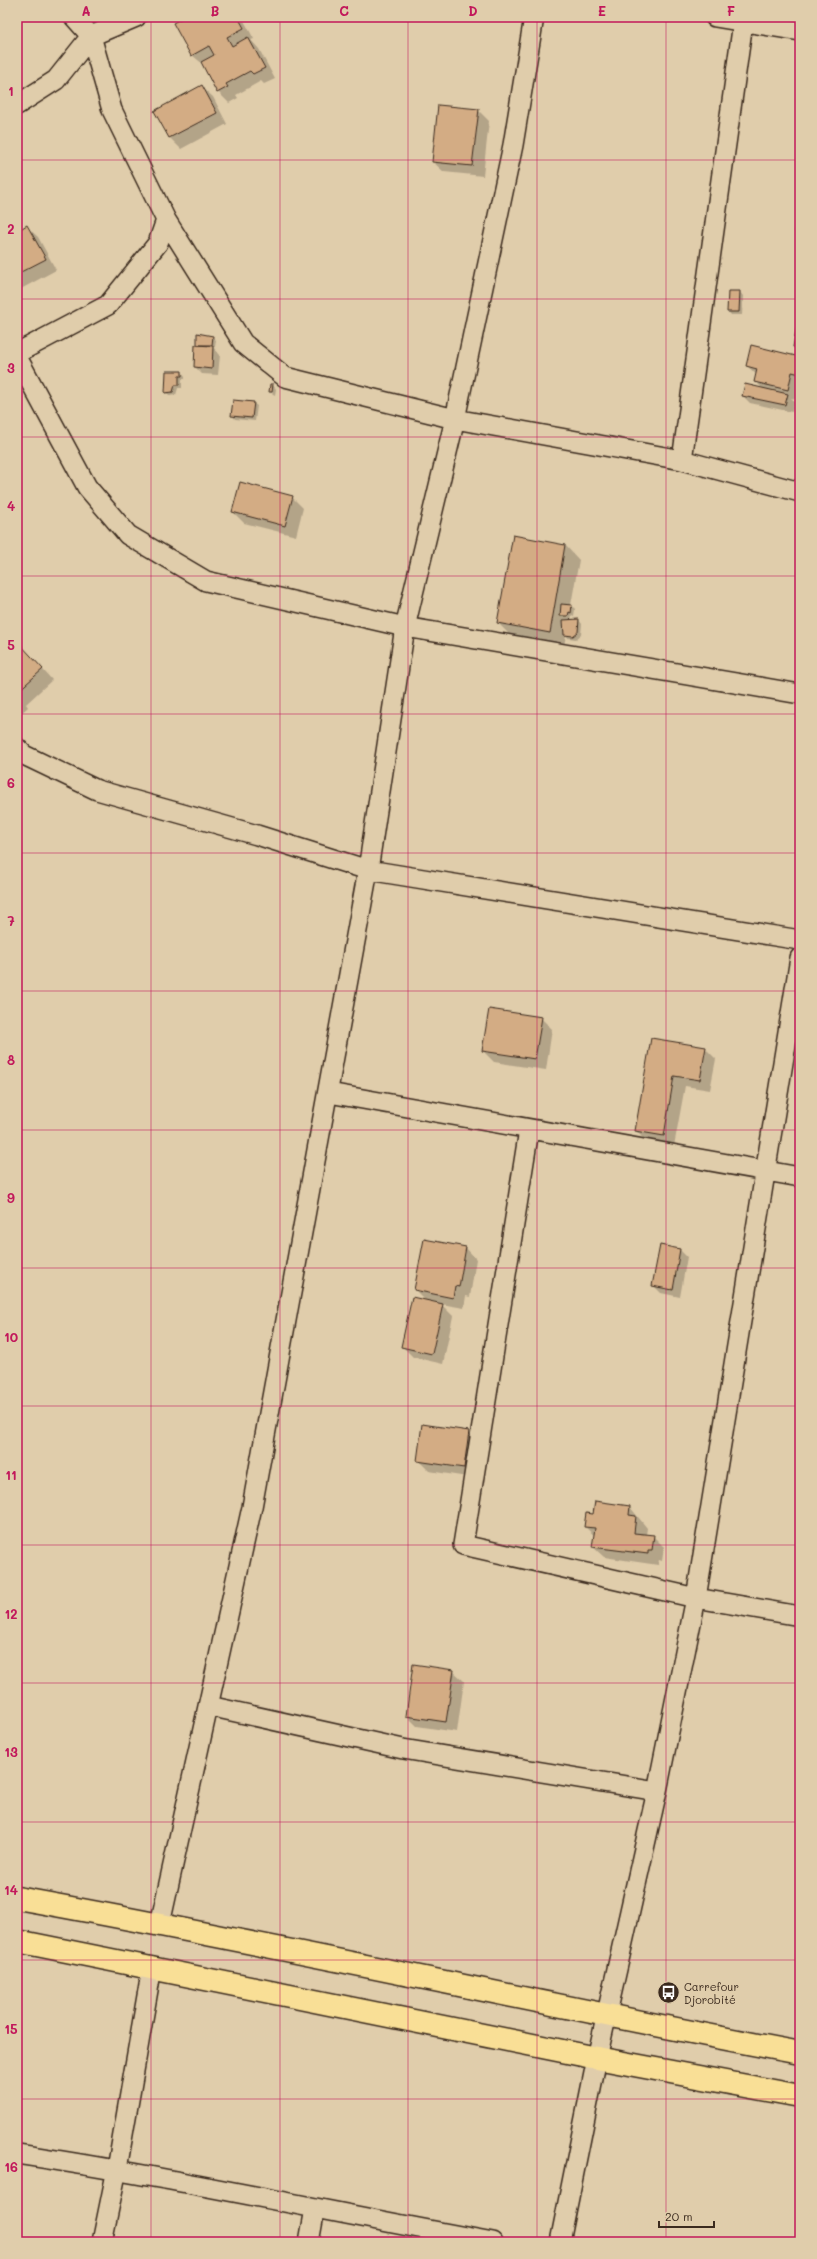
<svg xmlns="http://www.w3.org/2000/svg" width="817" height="2259" font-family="Mali,sans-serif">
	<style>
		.shadow { fill: #0003 }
		.building { fill: #d3ac84; stroke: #3b2a1e }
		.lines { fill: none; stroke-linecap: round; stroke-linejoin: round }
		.minor-casing { stroke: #3b2a1e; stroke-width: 22 }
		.major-casing { stroke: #3b2a1e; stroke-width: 25 }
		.minor { stroke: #e0cdab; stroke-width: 19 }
		.major { stroke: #f9df96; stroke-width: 22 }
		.grid { fill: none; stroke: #c2185b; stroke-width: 1; stroke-opacity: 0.55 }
		.labels { text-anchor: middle; stroke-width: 3.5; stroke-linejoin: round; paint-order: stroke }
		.poi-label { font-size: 11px; fill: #3b2a1e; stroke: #e0cdab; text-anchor: start }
		.neatline { fill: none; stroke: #c2185b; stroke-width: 1.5 }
		.grid-label { font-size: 13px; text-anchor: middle; font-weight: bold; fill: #c2185b }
	</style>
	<rect width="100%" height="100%" fill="#e0cdab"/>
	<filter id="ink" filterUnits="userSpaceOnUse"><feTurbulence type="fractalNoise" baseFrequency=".025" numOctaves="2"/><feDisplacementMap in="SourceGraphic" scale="8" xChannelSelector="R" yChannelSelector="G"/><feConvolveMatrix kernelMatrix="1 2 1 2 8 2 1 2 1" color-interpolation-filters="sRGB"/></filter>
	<g filter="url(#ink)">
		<path class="shadow" d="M186,17h56l12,22 -3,1 8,9 16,30 -11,5 -3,-3 -25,14 2,3 -9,5 -11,-11 -14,-27 -12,-10z
			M202,87l11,10 14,27 -46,25 -11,-11 -14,-27z
			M478,110l11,11 -6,55 -39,-4 -11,-10z
			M27,227l11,10 18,33 -37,20 -2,-58z
			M740,292l3,4 -1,19h-11l-3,-4z
			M800,313v40l-6,-7z
			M212,337l4,3 -1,7h-2l7,8 -2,20 -16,-1 -7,-7 5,-20 -2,-3z
			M800,358v42l-9,-2 4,4 -3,10 -42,-9 -7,-7 20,-7 -8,-8 2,-6 -10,-9z
			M167,372h15l3,4v3h-3v9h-4l-2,7 -6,1 -4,-4z
			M273,385l3,4 -1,6 -5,-3z
			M253,403l4,3 -2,15 -20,-2 -3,-4z
			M292,497l11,11 -7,28 -52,-13 -11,-11z
			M565,545l14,15 -8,45 4,4 -1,7 -2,-1 -1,6 8,-1 3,4 -1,11 -5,4 -8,-1 -2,-3 -2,11 -52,-9 -14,-14z
			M17,646l13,9 22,25 -26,24 2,3 -11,10z
			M541,1018l11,11 -6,41 -52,-8 -11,-11z
			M652,1039l53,9 11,11 -6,31 -25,-4 -11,60 -27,-4 -11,-11z
			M466,1248l10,11 -6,38 -4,-1 -2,12 -23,-4 12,12 -10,48 -30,-7 -11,-11 25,-44 -12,-12z
			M680,1250l7,7 -7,40 -19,-4 -7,-7z
			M469,1432l10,11 -5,35 -45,-7 -11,-11z
			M630,1507l17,21 -1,7 7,1 11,11 -2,14 -3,-1 -1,5 -54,-8 -11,-10 2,-11 -10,-9 9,-12z
			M453,1671l11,10 -7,51 -40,-6 -10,-10z"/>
		<path class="building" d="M184,17h54l6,11 -17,9 5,9 16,-9 17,31 -12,6 -3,-3 -24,13 2,3 -11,6 -16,-31 13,-7 -5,-9 -18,10 -18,-33z
			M202,85l15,28 -48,25 -15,-27z
			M438,105l41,4 -7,57 -40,-4z
			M799,198h1v17l-3,-1z
			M797,214l3,1v18l-5,-1z
			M27,225l19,34 -29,15v-43z
			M728,291h12l-1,21h-12z
			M800,307v41l-7,-1z
			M197,333l16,3 -1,9h-15z
			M195,345l18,1 -1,23 -18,-2z
			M751,345l49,12v17l-8,-2 -4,18 -34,-8 3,-13 -11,-3z
			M166,371h16v5h-3v9h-4l-2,7 -8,1z
			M270,384h3l-1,8h-3z
			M745,384l43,10 -3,11 -43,-9z
			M233,400l21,2 -2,16 -21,-2z
			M240,482l53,14 -8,30 -53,-14z
			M513,535l52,10 -15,88 -53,-10z
			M561,604l11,1 -1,8 -2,-1 -1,4h-8z
			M579,619l-1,13 -5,4 -9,-1 -1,-15z
			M19,643l24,26 -26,23v-47z
			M489,1009l53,8 -7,42 -53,-8z
			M651,1038l55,9 -6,33 -26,-4 -10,60 -29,-5z
			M424,1239l42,8 -7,40 -4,-1 -2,12 -39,-8z
			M660,1245l20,4 -7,41 -21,-4z
			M412,1297l31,7 -11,50 -31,-7z
			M422,1424l47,7 -5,37 -47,-7z
			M595,1501l35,5 -1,9 7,1 -2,17 20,2 -2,15h-4v4l-56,-7 3,-19 -11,-1 2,-14 7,1z
			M413,1664l41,6 -8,52 -40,-6z"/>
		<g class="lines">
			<defs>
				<path id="minor" d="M74,17l17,19 21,74 54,110 77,123 42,34 170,42 227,41 118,32
					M715,17l85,14
					M17,105l39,-25 35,-44 45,-19
					M17,353l91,-48 50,-62 8,-23
					M17,357l70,130 41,48 78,46 199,46 395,67
					M682,460l61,-438
					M17,748l7,7 73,35 160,45 111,35 432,70
					M329,1093l471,84
					M529,1130l-66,415 233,53 104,18
					M209,1706l194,43 254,42
					M160,1924l92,-417 116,-637 37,-243 50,-208 58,-274 21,-128
					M17,2154c159,24 317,59 476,88
					M102,2242l15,-73 35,-202
					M309,2242l6,-33
					M560,2242l37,-184 60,-267 39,-193 104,-640"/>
				<path id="major" d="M17,1898c262,47 522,106 783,155
					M17,1941l580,117 203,38"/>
			</defs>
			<use href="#minor" class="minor-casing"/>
			<use href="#major" class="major-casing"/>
			<use href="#minor" class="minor"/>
			<use href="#major" class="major"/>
		</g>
	</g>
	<path class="grid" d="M151,17v2225M280,17v2225M408,17v2225M537,17v2225M666,17v2225M17,160h783M17,299h783M17,437h783M17,576h783M17,714h783M17,853h783M17,991h783M17,1130h783M17,1268h783M17,1406h783M17,1545h783M17,1683h783M17,1822h783M17,1960h783M17,2099h783"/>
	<defs>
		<symbol id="bus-disc" viewBox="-11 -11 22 22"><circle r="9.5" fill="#3b2a1e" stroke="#e0cdab"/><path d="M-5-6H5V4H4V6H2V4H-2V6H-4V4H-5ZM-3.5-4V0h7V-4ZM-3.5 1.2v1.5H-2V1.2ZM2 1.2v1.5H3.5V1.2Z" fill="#fff"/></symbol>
	</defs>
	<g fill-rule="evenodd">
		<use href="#bus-disc" x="656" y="1980" width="25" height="25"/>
	</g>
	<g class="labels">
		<g class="poi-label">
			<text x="684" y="1991">Carrefour<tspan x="684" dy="13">Djorobité</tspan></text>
		</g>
	</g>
	<rect width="817" height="2259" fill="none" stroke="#e0cdab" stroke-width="44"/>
	<path d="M659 2221v6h55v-6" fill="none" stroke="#3b2a1e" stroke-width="2"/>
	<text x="665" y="2221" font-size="12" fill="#3b2a1e" stroke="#e0cdab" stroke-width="3" paint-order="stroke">20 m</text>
	<rect x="22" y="22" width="773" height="2215" class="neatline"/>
	<g class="grid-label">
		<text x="86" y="16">A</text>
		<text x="215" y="16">B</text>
		<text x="344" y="16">C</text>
		<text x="473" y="16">D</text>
		<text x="602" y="16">E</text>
		<text x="731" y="16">F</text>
		<text x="11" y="96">1</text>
		<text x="11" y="234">2</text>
		<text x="11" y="373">3</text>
		<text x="11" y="511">4</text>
		<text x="11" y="650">5</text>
		<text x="11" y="788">6</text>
		<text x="11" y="926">7</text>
		<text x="11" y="1065">8</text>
		<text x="11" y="1203">9</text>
		<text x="11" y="1342">10</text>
		<text x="11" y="1480">11</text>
		<text x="11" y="1619">12</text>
		<text x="11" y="1757">13</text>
		<text x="11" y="1895">14</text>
		<text x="11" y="2034">15</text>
		<text x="11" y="2172">16</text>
	</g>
</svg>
